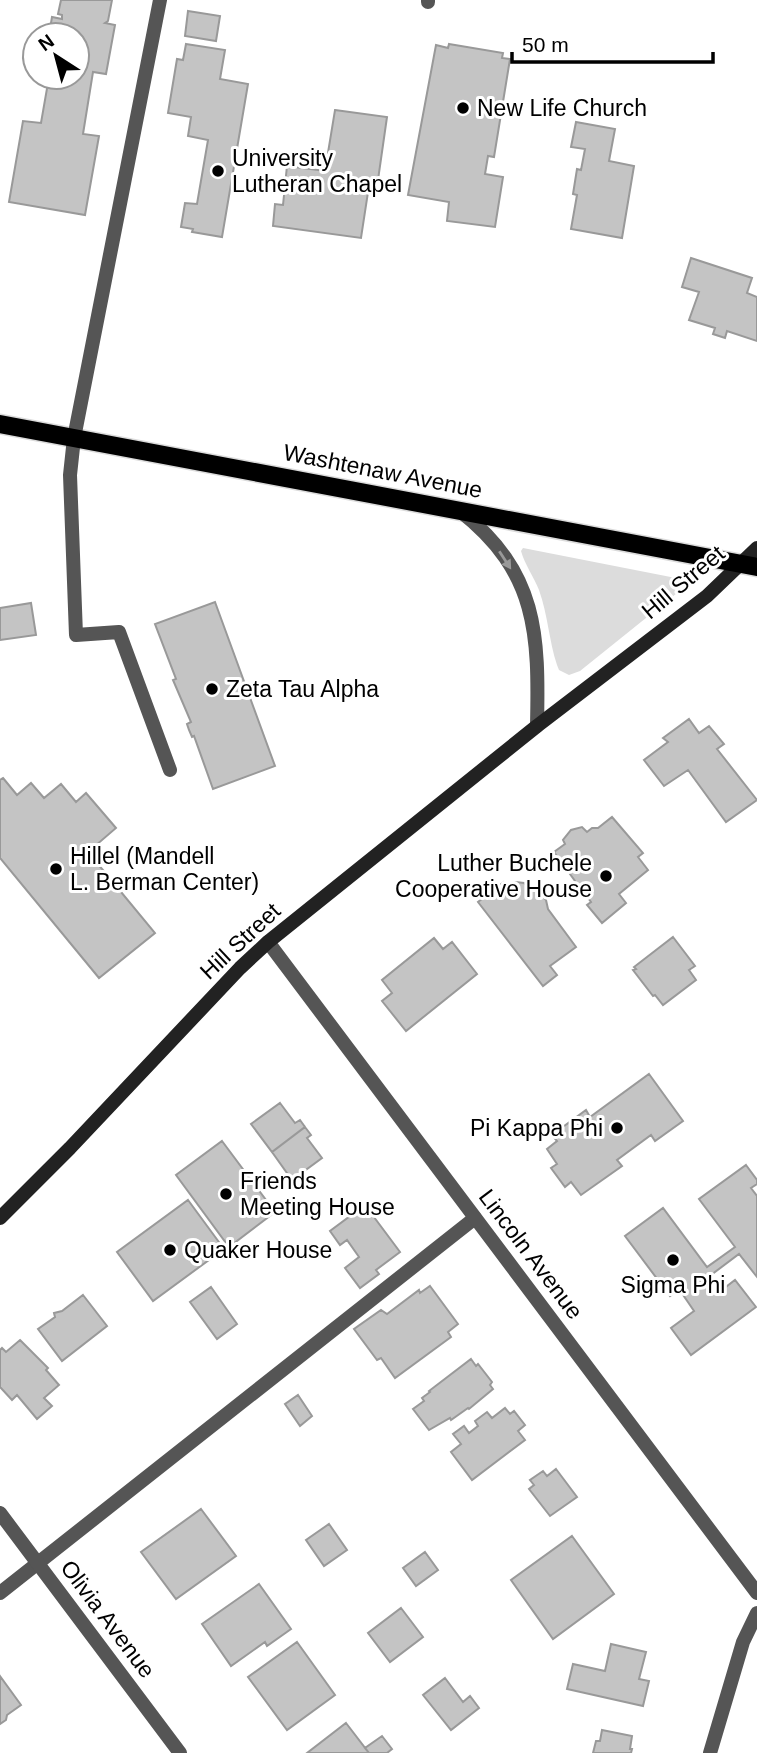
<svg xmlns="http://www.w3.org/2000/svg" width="757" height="1753" font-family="Arial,sans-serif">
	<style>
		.green { fill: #dcdcdc }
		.building { fill: #c4c4c4; stroke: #999; stroke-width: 2 }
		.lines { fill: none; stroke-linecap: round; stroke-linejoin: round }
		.primary-casing { stroke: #dbdbdb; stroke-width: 21 }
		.lane { stroke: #555; stroke-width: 14 }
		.street { stroke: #555; stroke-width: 14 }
		.secondary { stroke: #222; stroke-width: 14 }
		.primary { stroke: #000; stroke-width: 18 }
		.oneway { fill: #999 }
		.poi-dot { fill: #000; stroke: #fff; stroke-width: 2.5 }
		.labels { text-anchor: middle; stroke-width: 6; stroke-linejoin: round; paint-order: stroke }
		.poi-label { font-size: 23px; fill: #000; stroke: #fff; text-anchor: start }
		.street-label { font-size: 23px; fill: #000; stroke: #fff }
	</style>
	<rect width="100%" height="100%" fill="#fff"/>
	<path class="green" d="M523,548l163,32 1,5 -107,86 -11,4 -10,-5 -2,-5c-8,-24 -9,-50 -18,-75 -5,-13 -14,-25 -18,-39z"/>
	<path class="building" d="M61,0h51l-4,21 -3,2 10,2 -9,49 -13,-2 -10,62 16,2 -14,79 -76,-13 14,-81 18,2 8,-46h28v-42h-28l3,-18 10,2v-4l-4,-1z
		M188,11l32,5 -4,25 -31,-5z
		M186,44l39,6 -5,29 28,5 -26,153 -30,-5 1,-3 -12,-2 4,-24 12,1 11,-64 -20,-4 3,-19 -23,-4 9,-54 6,1z
		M449,44l54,9 -1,5 8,1 -16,98 -6,-1 -3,18 18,3 -8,50 -48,-6 2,-19 -41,-7 28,-150 12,3z
		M335,110l52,7 -9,63 -8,-1 -9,59 -88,-12 2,-22 8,1 4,-39 38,5z
		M576,122l39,7 -6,32 25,5 -12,72 -51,-9 6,-34 -4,-1 4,-25 4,1 4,-21 -14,-2z
		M691,258l61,20 -5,15 10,4v44l-30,-10 -2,7 -12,-4 2,-6 -26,-8 10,-28 -17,-5z
		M215,602l60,164 -62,23 -19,-53 -2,1 -3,-7 -2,-6 4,-2 -18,-42 3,-1 -21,-55z
		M31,603l5,32 -36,5v-32z
		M689,719l10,14 10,-7 15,18 -7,5 40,51 -31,22 -38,-52 -24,16 -20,-26 24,-18 -5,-4z
		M3,778l14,17 14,-12 13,15 17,-14 15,18 10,-9 30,35 -28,24 67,81 -56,45 -99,-120v-78z
		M612,817l31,36 -5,4 10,13 -29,24 7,9 -24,20 -15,-18 4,-3 -9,-12h-4l-3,-9 -21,-29 11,-8 -2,-4 8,-10 11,-3 5,5 5,-4h6z
		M504,882l7,3 5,-3 8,1 8,8 4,-1 10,10 2,9 28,38 -26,19 7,9 -14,11 -65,-84z
		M673,937l22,29 -6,4 7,10 -33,25 -8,-10 -2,1 -20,-26 3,-1 -2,-2z
		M434,938l9,11 9,-7 25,32 -71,57 -24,-30 10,-8 -10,-13z
		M649,1074l34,47 -28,20 -4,-6 -34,25 5,6 -41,29 -10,-13 -6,5 -14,-19 6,-4 -10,-15 10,-8 -5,-6 34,-25 4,7z
		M280,1103l15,20 5,-3 5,7 -33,25 -21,-28z
		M305,1127l6,8 -4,3 15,20 -30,22 -20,-28z
		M222,1141l53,71 -46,35 -53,-72z
		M746,1165l11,15v4l-6,4 6,8v81l-18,-23 -32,24 11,15 17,-13 21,27 -65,48 -20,-27 23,-17 -15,-22 -9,7 -45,-60 38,-28 44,59 28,-20 -36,-48z
		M188,1200l36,49 -71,52 -36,-49z
		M365,1205l35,47 -24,18 3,4 -19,14 -15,-20 14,-11 -12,-17 -7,5 -10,-14z
		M430,1286l28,38 -10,8 3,5 -56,41 -14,-20 -4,2 -23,-31 27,-19 6,4 32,-24 1,3z
		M211,1287l26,37 -20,15 -27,-37z
		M83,1295l24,31 -45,35 -24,-32 17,-12 -1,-4 8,-2z
		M20,1340l28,28 -2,2 13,15 -15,13 8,8 -15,13 -20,-24 -5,5 -12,-13v-37l2,-2 4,4z
		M471,1359l5,7 2,-2 14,18 -2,3 3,4 -24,20 -1,-1 -17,12 -1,-2 -21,12 -16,-21 11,-8 -2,-3 8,-6 -1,-1z
		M298,1395l14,21 -12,10 -15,-22z
		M505,1408l5,6 4,-3 11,14 -7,6 7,9 -53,40 -21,-28 10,-8 -8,-10 11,-8 5,7 9,-7 -3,-5 12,-9 5,6z
		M556,1469l21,28 -27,19 -21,-27 5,-4 -4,-5 13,-9 4,5z
		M201,1509l35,47 -60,43 -35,-47z
		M329,1524l18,26 -23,16 -18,-26z
		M572,1536l42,58 -61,45 -42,-59z
		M425,1552l13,18 -22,16 -13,-18z
		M259,1584l32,45 -24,17 -2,-4 -34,24 -29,-42z
		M401,1608l22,29 -33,25 -22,-29z
		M297,1642l38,53 -48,35 -39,-53z
		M611,1644l35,8 -7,27 10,2 -6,25 -76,-17 6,-25 32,7z
		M0,1676l21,29 -14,10 -1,5 -6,4z
		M445,1678l18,24 7,-6 9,12 -28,22 -28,-35z
		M346,1723l23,30h-62z
		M602,1730l30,6 -2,13h2l-1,4h-38l3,-12h4z
		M382,1736l10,13 -5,4h-18l-4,-5z"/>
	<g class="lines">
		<defs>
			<path id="primary" d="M0,424l757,143"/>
		</defs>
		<use href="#primary" class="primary-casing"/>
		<path class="lane" d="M160,0l-86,438 -4,37 6,160 43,-3 51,138
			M0,1593l475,-375"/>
		<path class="street" d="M428,2v-2
			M460,511c78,61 79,124 77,215
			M268,942l489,651
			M0,1513l180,240
			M710,1753l33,-111 14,-29"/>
		<path class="secondary" d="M0,1218l70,-70 170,-180 28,-26 269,-216 170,-130 50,-48"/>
		<use href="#primary" class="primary"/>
	</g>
	<defs><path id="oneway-solid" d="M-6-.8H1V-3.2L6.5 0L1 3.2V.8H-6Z" transform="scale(1.75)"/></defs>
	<use class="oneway" href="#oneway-solid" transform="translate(505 560) rotate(57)"/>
	<g class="poi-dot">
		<circle cx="463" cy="108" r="7"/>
		<circle cx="218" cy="171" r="7"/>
		<circle cx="212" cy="689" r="7"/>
		<circle cx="56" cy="869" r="7"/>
		<circle cx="606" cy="876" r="7"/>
		<circle cx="617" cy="1128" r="7"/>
		<circle cx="226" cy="1194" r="7"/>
		<circle cx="170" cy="1250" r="7"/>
		<circle cx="673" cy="1260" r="7"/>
	</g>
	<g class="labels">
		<g class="poi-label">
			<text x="477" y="116">New Life Church</text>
			<text x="232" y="166">University<tspan x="232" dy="26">Lutheran Chapel</tspan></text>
			<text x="226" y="697">Zeta Tau Alpha</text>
			<text x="70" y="864">Hillel (Mandell<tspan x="70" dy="26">L. Berman Center)</tspan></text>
			<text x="592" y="871" text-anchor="end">Luther Buchele<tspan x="592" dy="26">Cooperative House</tspan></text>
			<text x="603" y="1136" text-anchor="end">Pi Kappa Phi</text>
			<text x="240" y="1189">Friends<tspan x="240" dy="26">Meeting House</tspan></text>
			<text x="184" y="1258">Quaker House</text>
			<text x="673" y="1293" text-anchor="middle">Sigma Phi</text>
		</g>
		<g class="street-label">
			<text transform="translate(383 471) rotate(11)" y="8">Washtenaw Avenue</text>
			<text transform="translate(683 582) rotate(-40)" y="8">Hill Street</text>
			<text transform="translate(240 941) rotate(-43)" y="8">Hill Street</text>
			<text transform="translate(531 1254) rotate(53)" y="8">Lincoln Avenue</text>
			<text transform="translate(108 1619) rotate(53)" y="8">Olivia Avenue</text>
		</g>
	</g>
	<g transform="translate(56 56) rotate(324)"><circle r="33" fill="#ffffff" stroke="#999999" stroke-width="2"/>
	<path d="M0-5L12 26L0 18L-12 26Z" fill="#000000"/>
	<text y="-10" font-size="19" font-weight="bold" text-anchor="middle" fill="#000000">N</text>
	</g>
	<path d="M512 52v10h201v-10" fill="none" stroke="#000000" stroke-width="3.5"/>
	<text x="522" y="52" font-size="21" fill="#000000" stroke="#ffffff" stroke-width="5" paint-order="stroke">50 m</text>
</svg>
